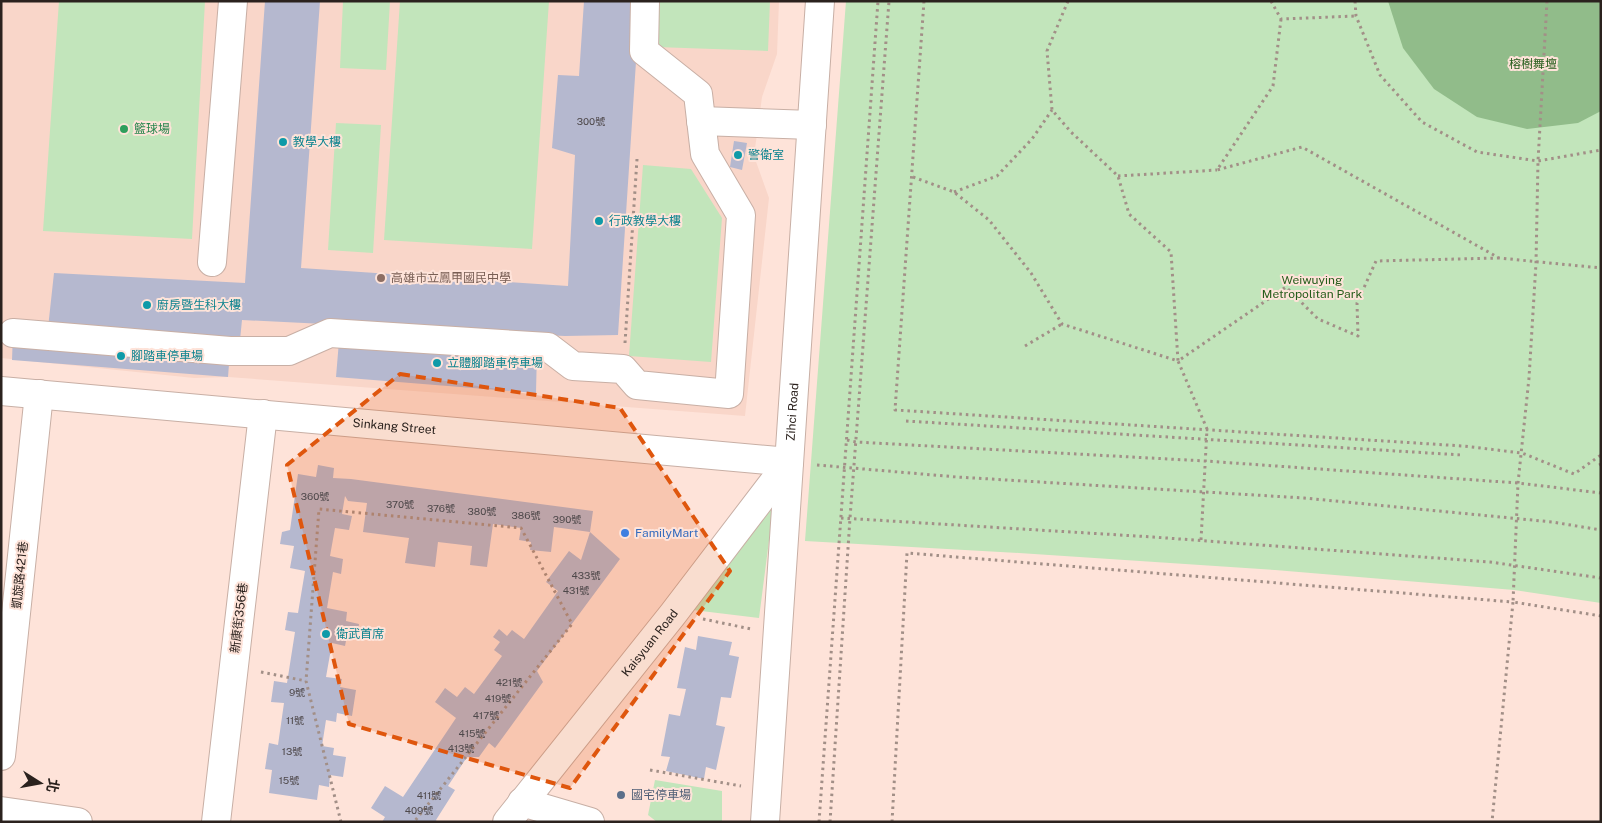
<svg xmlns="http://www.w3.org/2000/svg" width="1602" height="823" font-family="'Public Sans','Noto Sans TC',sans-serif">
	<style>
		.built { fill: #f9d6c9 }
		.green { fill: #c2e5bb }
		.forest { fill: #91bc8a }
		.building { fill: #b5b8cf }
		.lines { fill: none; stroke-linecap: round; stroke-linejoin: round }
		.minor-casing { stroke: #c8afa5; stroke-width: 30 }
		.path { stroke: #a28f87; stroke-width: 3; stroke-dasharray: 2.5 4; stroke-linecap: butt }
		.minor { stroke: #fff; stroke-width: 28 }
		.marked { fill: #df560d; fill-opacity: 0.2; stroke: #df560d; stroke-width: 4; stroke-dasharray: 10 6; stroke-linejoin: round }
		.leisure-dot { fill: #2e9e5b; stroke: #fee3d9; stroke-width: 2 }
		.culture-dot { fill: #0f9aa8; stroke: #fee3d9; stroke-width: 2 }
		.education-dot { fill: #8d6e63; stroke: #fee3d9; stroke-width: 2 }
		.shop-dot { fill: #3f7fe0; stroke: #fee3d9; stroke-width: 2 }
		.service-dot { fill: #5c6f8a; stroke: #fee3d9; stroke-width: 2 }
		.labels { text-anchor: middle; stroke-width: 4; stroke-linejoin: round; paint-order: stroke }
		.number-label { font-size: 10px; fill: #4e484a }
		.park-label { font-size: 12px; fill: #255d1b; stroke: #fee3d9 }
		.leisure-label { font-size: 12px; fill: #27864d; stroke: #fee3d9; text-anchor: start }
		.culture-label { font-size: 12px; fill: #0d838f; stroke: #fee3d9; text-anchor: start }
		.education-label { font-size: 12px; fill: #785e54; stroke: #fee3d9; text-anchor: start }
		.street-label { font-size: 12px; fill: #2b221e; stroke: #fee3d9 }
		.shop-label { font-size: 12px; fill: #366cbe; stroke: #fee3d9; text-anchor: start }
		.service-label { font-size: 12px; fill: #4e5e75; stroke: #fee3d9; text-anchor: start }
	</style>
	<rect width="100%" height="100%" fill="#fee3d9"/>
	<path class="built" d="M1,1h778l-2,53 -15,43 -8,59 15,42 -24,218 -517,-39 -34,1 -193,-20z"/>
	<path class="green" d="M59,1h146l-13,238 -149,-8z
		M343,1h47l-4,69 -46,-2z
		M400,1h149l-17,248 -148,-9z
		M657,1h113l-2,50 -112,-4z
		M846,1h755v602l-87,-13 -239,-20 -256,-17 -214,-12z
		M336,123l45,2 -8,128 -45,-3z
		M643,165l48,4 31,49 -11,144 -82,-6z
		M774,502l-15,116 -66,-8z
		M655,780l67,11v31h-65l-9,-7z"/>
	<path class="forest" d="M1388,1h213v110l-23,12 -51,6 -50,-12 -43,-28 -31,-41z"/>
	<path class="building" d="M265,1h55l-19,267 267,18 7,-131 -23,-7 6,-73 21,1 5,-75h56l-22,334 -53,1 -323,-16 -2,20 -192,-12 6,-55 191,10z
		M734,141l13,2 -5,27 -12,-3z
		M13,333l217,18 -2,26 -216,-17z
		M339,341l198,9 -1,43 -200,-16z
		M318,465l16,3 -1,10 18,1 242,32 -3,21 -36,-5 -3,25 -21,-2 1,-8 -12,-2 2,-12 -28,-4 -6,43 -17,-2 2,-19 -34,-4 -3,25 -30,-4 4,-25 -46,-6 4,-29 -19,-2 -3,-5 -3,18 10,2 -3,14 -14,-2 -5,28 13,3 -2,15 -8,-2 -6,36 20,4 -1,9 13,3 -2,14 -10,-2 -2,10 -13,-3 -6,34 16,2 -2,8 16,3 -4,26 -15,-3 -1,9 -10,-2 -4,26 12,2 -1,7 13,2 -3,20 -13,-2 -1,12 -10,-2 -2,15 -48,-7 3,-23 -7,-1 4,-26 9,2 6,-42 -13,-1 3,-21 13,2 8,-51 -10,-2 3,-18 10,1 7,-42 -15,-3 4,-22 -14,-2 2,-12 8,-2 8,-56 18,3z
		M590,532l30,27 -83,112 6,11 -48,66 -6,-5 -10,14h-12l-19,29 7,4 -19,30 1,2h-55l3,-5 -14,-9 14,-22 18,11 53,-79 -21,-16 10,-14 12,9 8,-10 9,7 28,-38 -8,-6 6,-8 -7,-5 6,-8 8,7 5,-6 12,9 34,-48 -12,-9 23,-31 12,9z
		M698,636l34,6 -3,13 10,2 -8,41 -10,-1 -5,28 9,2 -9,43 -10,-3 -2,12 -38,-8 4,-14 -9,-1 8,-42 11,2 6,-27 -9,-1 8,-41 11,3z"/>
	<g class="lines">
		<defs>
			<g id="minor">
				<path d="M701,121l111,4"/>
				<path d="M212,262l21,-261"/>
				<path d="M13,333l217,18h59l41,-18 218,14 25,19 50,3 14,16 92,9 12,-179 -36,-61 -7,-60 -54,-43 1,-50"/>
				<path id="s1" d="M1,391l788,71"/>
				<path d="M1,756l38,-362"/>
				<path d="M522,802l68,20"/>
				<path d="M1,811l77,11"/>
				<path d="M216,822l47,-408"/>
				<path id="s2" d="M507,822l166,-208 116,-152"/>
				<path id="s3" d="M765,822l55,-821"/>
			</g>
		</defs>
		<use href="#minor" class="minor-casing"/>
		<path class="path" d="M924,1l-29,409 568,36 59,7 52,21 27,-19
			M1068,1l-21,50 5,59 19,22 47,44 11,38 42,38 7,109 108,-74 32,32 40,17 -1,-33 19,-42 123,-3
			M1271,1l10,18 75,-3
			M1355,1l1,15 24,59 42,47 55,30 61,9 63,-11
			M1547,1l-9,160 -2,102 -7,115 -11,105 -5,119 88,14
			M1281,19l-8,67 -56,84 85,-23 197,111 102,10
			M1118,176l99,-6
			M913,177l41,15 35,28 42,53 31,51 116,37 29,68 -6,111
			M954,192l43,-16 35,-37 20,-29
			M625,343l12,-184
			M1025,346l37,-22
			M906,421l556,34
			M847,440l9,2 349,19 313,22 83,10
			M817,465l140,12 347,21 248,24 49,8
			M1599,465l2,-1
			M841,518l312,19 337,25 111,16
			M703,619l48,10
			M261,672l45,9
			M650,770l91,16
			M341,822l-35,-141 13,-172 202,19 51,96 -158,198
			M819,822l59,-821
			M830,822l20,-304 39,-517
			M892,822l15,-269 606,49 -21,220"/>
		<use href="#minor" class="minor"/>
	</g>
	<path class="marked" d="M400,374l220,34 110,163 -160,217 -221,-64 -62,-259z"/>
	<circle class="leisure-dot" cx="124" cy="129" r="5"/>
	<g class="culture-dot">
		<circle cx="283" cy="142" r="5"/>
		<circle cx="738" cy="155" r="5"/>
		<circle cx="599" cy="221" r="5"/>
		<circle cx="147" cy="305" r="5"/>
		<circle cx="121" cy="356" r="5"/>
		<circle cx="437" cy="363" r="5"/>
		<circle cx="326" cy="634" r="5"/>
	</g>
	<circle class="education-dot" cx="381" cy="278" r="5"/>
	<circle class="shop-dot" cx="625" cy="533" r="5"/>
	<circle class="service-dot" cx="621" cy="795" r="5"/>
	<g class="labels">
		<g class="number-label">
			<text x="591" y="125">300號</text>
			<text x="315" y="500">360號</text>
			<text x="400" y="508">370號</text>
			<text x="441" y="512">376號</text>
			<text x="482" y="515">380號</text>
			<text x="526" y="519">386號</text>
			<text x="567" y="523">390號</text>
			<text x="586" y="579">433號</text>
			<text x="576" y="594">431號</text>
			<text x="509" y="686">421號</text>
			<text x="297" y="696">9號</text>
			<text x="498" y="702">419號</text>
			<text x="486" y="719">417號</text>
			<text x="295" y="724">11號</text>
			<text x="472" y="737">415號</text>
			<text x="461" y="752">413號</text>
			<text x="292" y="755">13號</text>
			<text x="289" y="784">15號</text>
			<text x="429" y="799">411號</text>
			<text x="419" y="814">409號</text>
		</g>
		<g class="park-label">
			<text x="1533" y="68">榕樹舞壇</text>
			<text x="1312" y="284">Weiwuying<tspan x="1312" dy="14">Metropolitan Park</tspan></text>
		</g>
		<g class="leisure-label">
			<text x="134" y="133">籃球場</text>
		</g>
		<g class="culture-label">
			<text x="293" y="146">教學大樓</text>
			<text x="748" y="159">警衛室</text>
			<text x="609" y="225">行政教學大樓</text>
			<text x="157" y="309">廚房暨生科大樓</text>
			<text x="131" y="360">腳踏車停車場</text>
			<text x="447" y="367">立體腳踏車停車場</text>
			<text x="336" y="638">衛武首席</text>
		</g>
		<g class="education-label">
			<text x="391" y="282">高雄市立鳳甲國民中學</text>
		</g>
		<g class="street-label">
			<text dy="4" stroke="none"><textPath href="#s3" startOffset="411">Zihci Road</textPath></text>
			<text dy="4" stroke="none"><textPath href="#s1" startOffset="395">Sinkang Street</textPath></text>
			<text transform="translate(20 575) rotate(-84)" y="4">凱旋路421巷</text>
			<text transform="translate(239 618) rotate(-83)" y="4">新康街356巷</text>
			<text dy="4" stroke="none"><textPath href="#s2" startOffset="229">Kaisyuan Road</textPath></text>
		</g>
		<g class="shop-label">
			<text x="635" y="537">FamilyMart</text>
		</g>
		<g class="service-label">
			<text x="631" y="799">國宅停車場</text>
		</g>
	</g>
	<rect width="1602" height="823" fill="none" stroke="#2b221e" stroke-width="5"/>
	<g transform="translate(40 783) rotate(101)" stroke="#fee3d9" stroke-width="4" paint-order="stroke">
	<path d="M0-4L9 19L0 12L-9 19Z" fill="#2b221e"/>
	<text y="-8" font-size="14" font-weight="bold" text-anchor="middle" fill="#2b221e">北</text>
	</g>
</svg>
